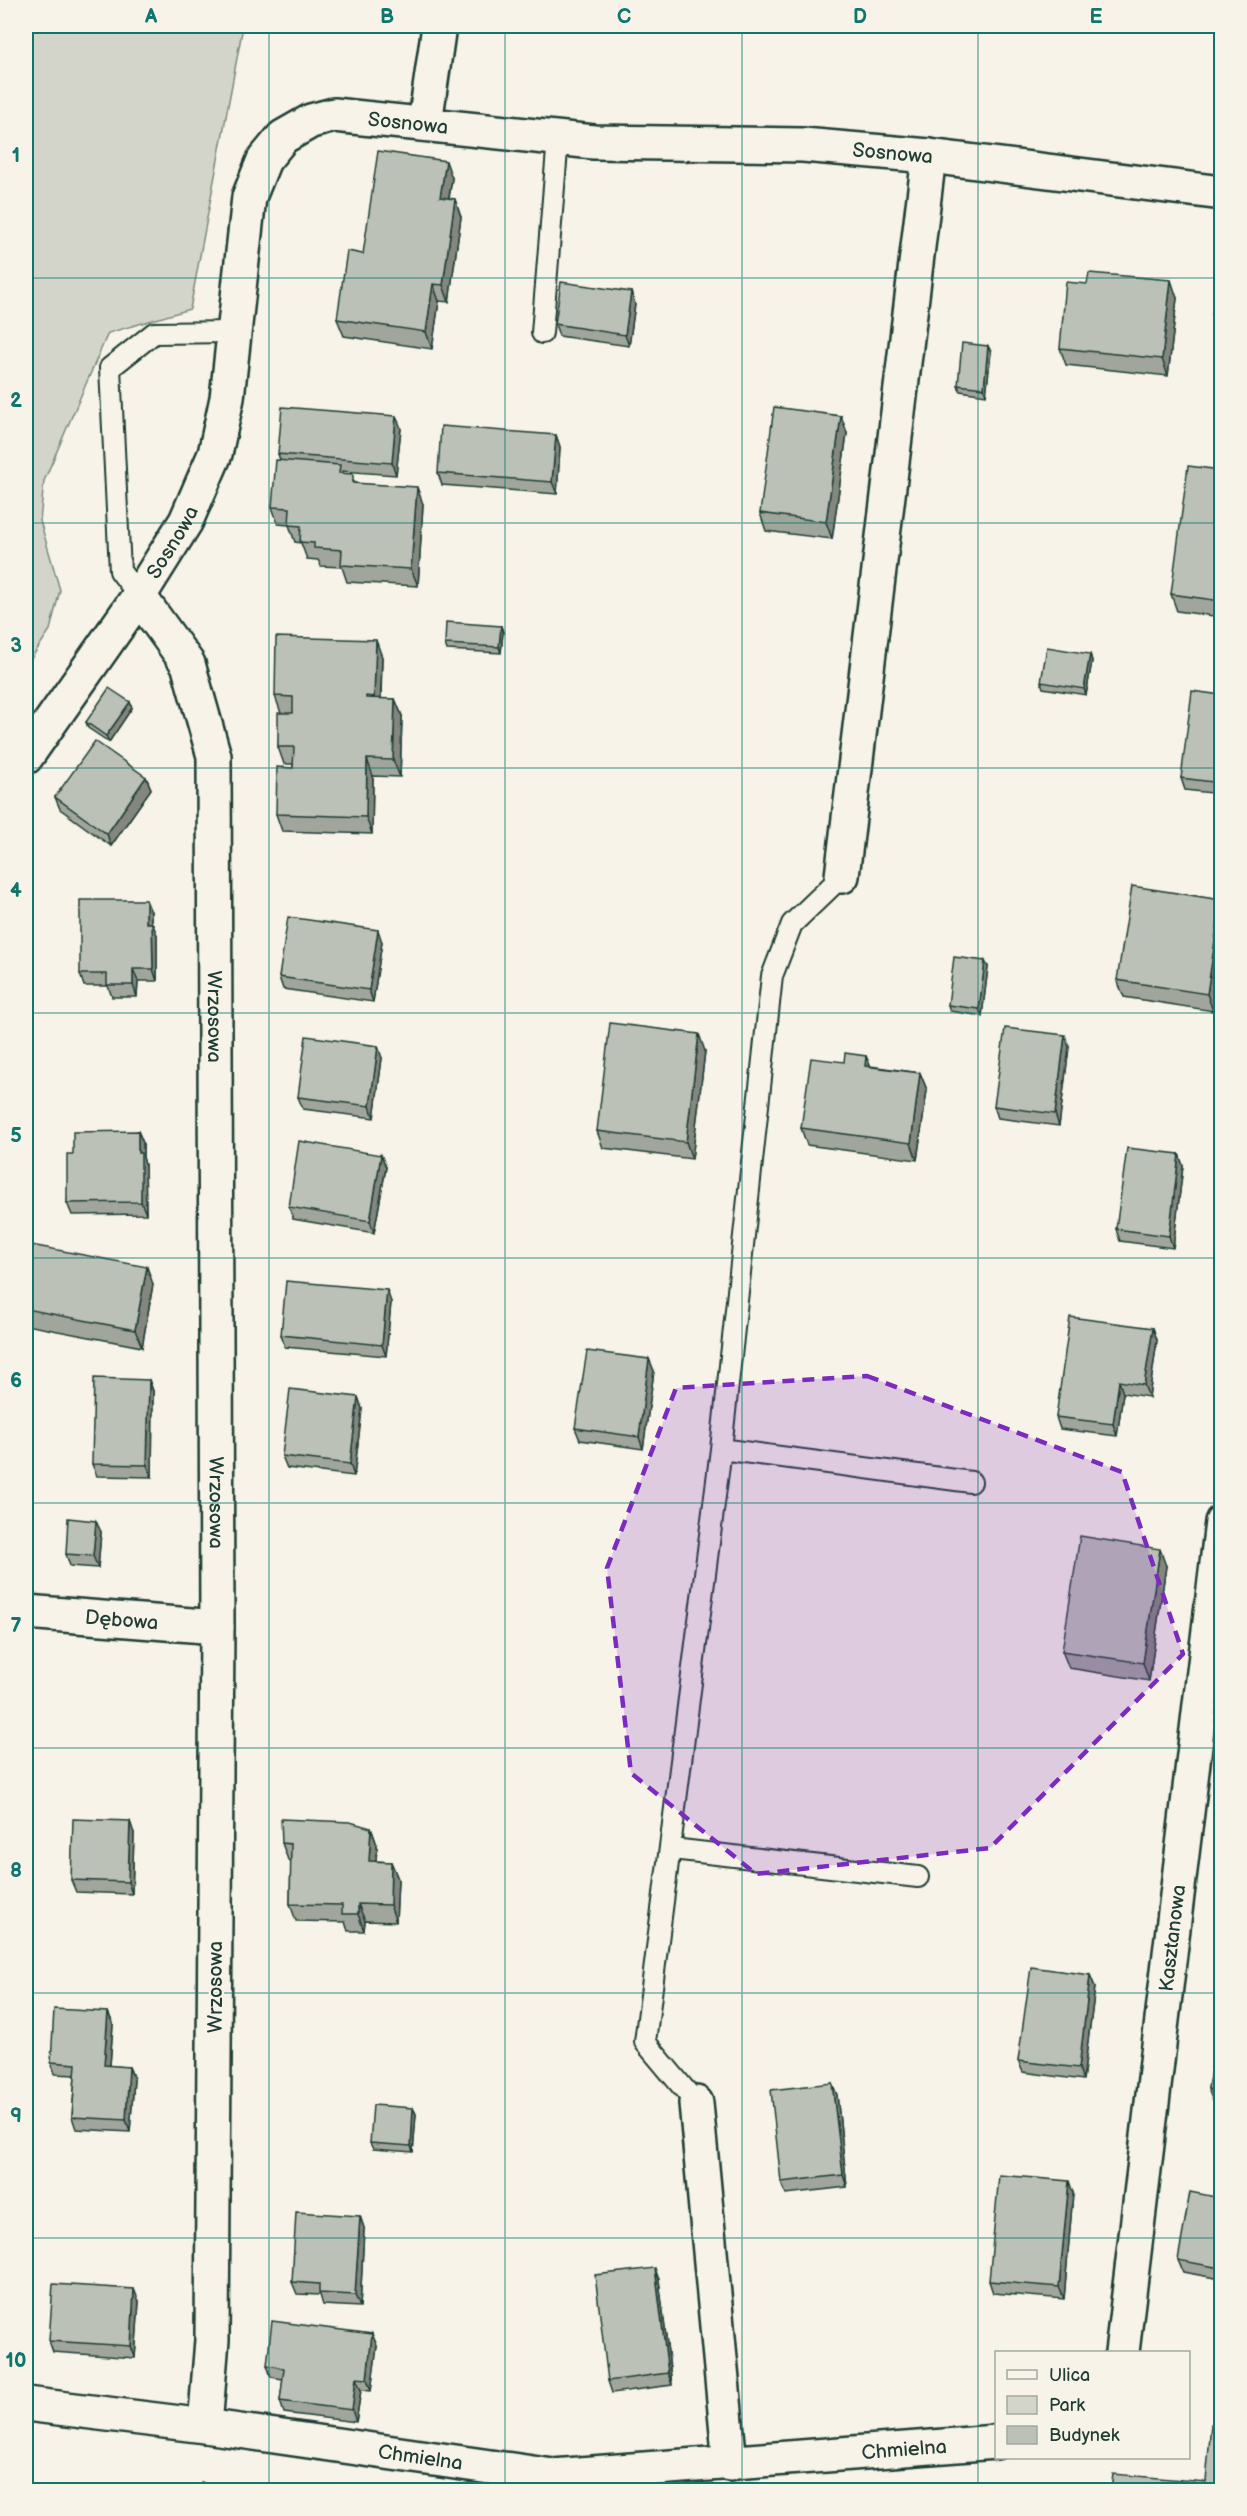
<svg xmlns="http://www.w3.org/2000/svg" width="1247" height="2516" font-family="'Balsamiq Sans',sans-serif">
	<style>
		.green { fill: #d3d5ca; stroke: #79897f; stroke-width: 1.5 }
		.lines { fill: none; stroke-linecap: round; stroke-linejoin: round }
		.lane-casing { stroke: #1f3d34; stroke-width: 24 }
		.street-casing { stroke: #1f3d34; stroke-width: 38 }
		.secondary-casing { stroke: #1f3d34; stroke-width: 38 }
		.lane { stroke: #f7f3e8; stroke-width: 20 }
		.street { stroke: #f7f3e8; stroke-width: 33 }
		.secondary { stroke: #f7f3e8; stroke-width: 33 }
		.wall { fill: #a1a69d; stroke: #1f3d34; stroke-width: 1.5 }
		.shaded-wall { fill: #83877f; stroke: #1f3d34; stroke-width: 1.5 }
		.building { fill: #bbc1b6; stroke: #1f3d34; stroke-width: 1.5 }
		.marked { fill: #7b2cbf; fill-opacity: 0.2; stroke: #7b2cbf; stroke-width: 4.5; stroke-dasharray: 12 8; stroke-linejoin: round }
		.grid { fill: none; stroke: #0f766e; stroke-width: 1.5; stroke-opacity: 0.55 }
		.labels { text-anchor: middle; stroke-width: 4.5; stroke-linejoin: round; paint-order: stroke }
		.street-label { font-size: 20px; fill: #1f3d34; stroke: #f7f3e8 }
		.neatline { fill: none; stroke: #0f766e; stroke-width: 2 }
		.grid-label { font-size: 20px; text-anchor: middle; font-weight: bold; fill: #0f766e }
	</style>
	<rect width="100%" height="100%" fill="#f7f3e8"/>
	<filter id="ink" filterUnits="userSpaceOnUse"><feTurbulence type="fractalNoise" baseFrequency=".0167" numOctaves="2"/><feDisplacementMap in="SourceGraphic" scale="12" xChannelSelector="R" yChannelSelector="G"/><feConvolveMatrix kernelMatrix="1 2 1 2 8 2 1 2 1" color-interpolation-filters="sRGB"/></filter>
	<g filter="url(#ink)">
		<path class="green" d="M26,26h217l-53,283 -82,24 -64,148 -4,40 20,69 -10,40 -24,36z"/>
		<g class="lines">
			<defs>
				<path id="lane" d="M542,333l16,-195
					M139,596l-19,-25 -10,-203 44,-35 79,-1
					M721,1449l250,33
					M672,1849l246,28
					M696,2103l-51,-61 76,-593 51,-473 20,-52 50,-48"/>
				<g id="street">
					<path d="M425,123l14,-97"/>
					<path id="s1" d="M139,596l49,68 26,92 3,871 -5,713 -7,86"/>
					<path d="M842,876l87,-720"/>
					<path id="s2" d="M26,1612l191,15"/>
					<path d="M696,2103l34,361"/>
					<path id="s3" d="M1122,2352l100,-830"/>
					<path id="s4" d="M26,2404l179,22 348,50 443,-34"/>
				</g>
				<g id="secondary">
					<path id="s5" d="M26,757l113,-161 47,-75 29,-67 12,-56 22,-201 15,-37 19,-23 28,-16 23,-6 260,27 209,3 126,11 293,37"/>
				</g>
			</defs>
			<use href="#lane" class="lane-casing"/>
			<use href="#street" class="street-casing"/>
			<use href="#secondary" class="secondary-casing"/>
			<use href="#lane" class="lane"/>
			<use href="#street" class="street"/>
			<use href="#secondary" class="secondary"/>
		</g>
		<path class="wall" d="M452,178l-3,21 12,18 -12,85 -10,-1 -7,48 -88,-13 -7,-17 26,-65z
			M1221,248v81h-4l-5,-12z
			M631,292l4,12 -6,42 -70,-10 -4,-12z
			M1177,298l-9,78 -102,-11 -6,-17z
			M988,346l3,6 -5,43 -26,-4 -2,-6z
			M841,416l6,17 -15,106 -66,-8 -6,-18z
			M401,428l-5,47 -54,-4 1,2 13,10 67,21 -5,82 -71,-4 -5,-15 -21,-1 -3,-6 -11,-1 -6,-16 -6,-1 -6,-17 -11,-1 -6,-17 8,-47 -2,-6z
			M556,435l4,12 -3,47 -115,-9 -4,-12z
			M1221,470v147l-44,-6 -6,-17z
			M501,626l2,6 -2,21 -54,-3 -2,-6z
			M1090,654l2,7 -6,34 -43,-7 -2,-6z
			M382,657l-1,42h14l7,17 -2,61 -27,-1 -1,58 -90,-3 -6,-17 17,-46v-4h-9l-6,-17 3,-34 -6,-17z
			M1221,695v99l-36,-4 -4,-12z
			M130,702l2,6 -23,34 -21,-14 -2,-6z
			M146,777l5,12 -40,57 -51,-37 -5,-12z
			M1221,900l-8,111 -89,-14 -7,-17z
			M151,912v11h1l5,12v46h-19l-1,16h-25l-4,-11h-24l-4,-12z
			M382,942l-9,60 -90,-13 -4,-12z
			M988,967l-6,49 -32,-5 -2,-6z
			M1069,1047l-10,79 -61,-8 -4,-12z
			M705,1051l-13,108 -89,-11 -6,-17z
			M866,1056l4,10 50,7 7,17 -10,70 -110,-15 -6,-17 43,-66z
			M382,1058l-8,60 -71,-9 -5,-12z
			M138,1131l5,12v14l2,8 1,49 -74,1 -5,-12 6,-49z
			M1179,1154l4,12 -10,82 -53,-7 -4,-12z
			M381,1155l5,12 -12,66 -81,-14 -4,-12z
			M26,1244l127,40 -11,63 -116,-22z
			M391,1302l-5,54 -101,-9 -4,-12z
			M1153,1328l4,12 -8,57 -26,-4 -6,43 -57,-7 -4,-12z
			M649,1359l5,12 -11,78 -63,-9 -5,-12z
			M149,1380l4,11 -1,86 -55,-1 -5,-12z
			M358,1397l4,12 -8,67 -67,-8 -5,-12z
			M101,1532l-3,36 -28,-2 -4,-12z
			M1166,1566l-17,115 -80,-13 -7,-17z
			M371,1828l6,17 -1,16 15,1 7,17 -2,43 -31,-1 -1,10h-16l-3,-9 -49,-1 -6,-17 1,-43 -3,-1 -6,-17z
			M134,1833l-2,61 -56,-2 -5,-12z
			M1090,1975l5,12 -12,93 -60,-8 -5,-11z
			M1221,2008v94l-8,-1 -5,-12z
			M108,2012l5,12 -3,42 19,1 5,12 -4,53 -54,-3 -4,-12 3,-42 -20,-1 -4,-12z
			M832,2083l5,12 10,92 -61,7 -5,-12z
			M413,2108l3,6 -3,38 -40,-3 -3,-6z
			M1073,2193l-9,106 -71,-6 -4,-12z
			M1221,2198v81l-38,-7 -5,-12z
			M360,2216l4,12 -4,79 -37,-2 -3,-10 -23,-1 -5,-12z
			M659,2280l13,105 -60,8 -4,-12z
			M139,2301l-4,57 -82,-6 -4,-11z
			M372,2334l5,12 -6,45 -10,-1 -5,32 -72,-9 -4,-12 3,-22 -12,-2 -4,-12z"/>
		<path class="shaded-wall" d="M446,161l6,17 -6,37 -6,-18z
			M455,199l6,18 -12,85 -6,-17z
			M1171,280l6,18 -9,78 -6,-17z
			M433,284l6,17 -7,48 -6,-17z
			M631,292l4,12 -6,42 -4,-11z
			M988,346l3,6 -5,43 -2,-7z
			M396,416l5,12 -5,47 -4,-12z
			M841,416l6,17 -15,106 -6,-17z
			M556,435l4,12 -3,47 -5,-12z
			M417,487l6,17 -5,82 -7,-17z
			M501,626l2,6 -2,21 -2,-6z
			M376,640l6,17 -2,57 -6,-17z
			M1090,654l2,7 -6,34 -2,-6z
			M395,699l7,17 -2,61 -7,-17z
			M130,702l2,6 -23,34 -3,-6z
			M367,759l6,17 -1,58 -6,-17z
			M146,777l5,12 -40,57 -4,-12z
			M146,900l5,12v23l-5,-12z
			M1221,900v56l-8,55 -6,-17z
			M152,923l5,12v46l-4,-12z
			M378,930l4,12 -9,60 -4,-12z
			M985,961l3,6 -6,49 -3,-7z
			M133,969l5,12 -1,16 -4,-12z
			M699,1034l6,17 -13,108 -6,-17z
			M1065,1035l4,12 -10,79 -4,-12z
			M378,1046l4,12 -8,60 -4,-12z
			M866,1056l7,17 -8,-7z
			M920,1073l7,17 -10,70 -6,-17z
			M138,1131l5,12v14l2,8 1,49 -5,-12 -3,-49z
			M1179,1154l4,12 -10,82 -4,-12z
			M381,1155l5,12 -12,66 -4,-12z
			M147,1267l6,17 -11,63 -7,-17z
			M387,1290l4,12 -5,54 -4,-11z
			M1153,1328l4,12 -8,57 -5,-12z
			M649,1359l5,12 -11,78 -4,-12z
			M149,1380l4,11 -1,86 -5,-12z
			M1119,1381l4,12 -6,43 -4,-12z
			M358,1397l4,12 -8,67 -4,-12z
			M96,1521l5,11 -3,36 -5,-12z
			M1160,1549l6,17 -17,115 -6,-18z
			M130,1821l4,12 -2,61 -4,-12z
			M371,1828l6,17 -2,33 -6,-17z
			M391,1862l7,17 -2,43 -6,-17z
			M358,1904l7,17 -1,10 -6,-17z
			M1090,1975l5,12 -12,93 -4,-12z
			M108,2012l5,12 -4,53 -5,-12z
			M129,2067l5,12 -4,53 -4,-12z
			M832,2083l5,12 10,92 -4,-12z
			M413,2108l3,6 -3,38 -2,-6z
			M1069,2181l4,12 -9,106 -5,-12z
			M360,2216l4,12 -4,79 -5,-12z
			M655,2268l4,12 13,105 -4,-12z
			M134,2289l5,12 -4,57 -4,-12z
			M372,2334l5,12 -6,45 -4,-12z
			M356,2378l5,12 -5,32 -4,-12z"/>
		<path class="building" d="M378,151l68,10 -6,36 15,2 -12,86 -10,-1 -7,48 -89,-13 10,-68 16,3z
			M1221,248v70l-9,-1z
			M1089,273l82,7 -9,79 -102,-11 6,-66 21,2z
			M561,282l70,10 -6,43 -70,-11z
			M962,343l26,3 -4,42 -26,-3z
			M282,407l114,9 -4,47 -114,-9z
			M774,407l67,9 -15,106 -66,-9z
			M441,426l115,9 -4,47 -114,-9z
			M276,460l64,5 -1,8 14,1v9l64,4 -6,82 -70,-4 1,-15 -28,-2v-5l-14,-1 1,-16 -12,-1 1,-17 -18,-1z
			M1188,466l33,4v131l-50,-7z
			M446,622l55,4 -2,21 -54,-3z
			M276,637l100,3 -2,57 -8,-1v2l29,1 -2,61 -26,-1 -1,58 -90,-3 1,-47 16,1 1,-21h-16v-34h15v-16l-18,-1z
			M1047,647l43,7 -6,35 -43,-7z
			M109,688l21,14 -24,34 -20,-14z
			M1192,691l29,4v88l-40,-5z
			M95,741l51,36 -39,57 -52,-37z
			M1132,886l89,14 -14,94 -90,-14z
			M80,900h66v23h6l1,46h-20v16h-26v-11h-27z
			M288,917l90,13 -9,60 -90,-13z
			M954,957l31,4 -6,48 -31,-4z
			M610,1023l89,11 -13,108 -89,-11z
			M1005,1028l60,7 -10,79 -61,-8z
			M306,1036l72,10 -8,60 -72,-9z
			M845,1053l21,3 -1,10 55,7 -9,70 -110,-15 10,-70 33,4z
			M138,1131v22h3v49l-74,1v-49h6v-22z
			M299,1141l82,14 -11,66 -81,-14z
			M1127,1148l52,6 -10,82 -53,-7z
			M26,1244l121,23 -12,63 -109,-21z
			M286,1281l101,9 -5,55 -101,-10z
			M1070,1317l83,11 -9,57 -25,-4 -6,43 -57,-7z
			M587,1351l62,8 -10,78 -64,-9z
			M94,1378l55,2 -2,85 -55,-1z
			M290,1389l68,8 -8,67 -68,-8z
			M68,1518l28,3 -3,35 -27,-2z
			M1080,1536l80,13 -17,114 -81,-12z
			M73,1819l57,2 -2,61 -57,-2z
			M281,1819l69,3 21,6 -2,33 22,1 -1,43 -32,-1v10h-16v-9l-52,-1 1,-60 -9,-1z
			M1221,1867v16h-1z
			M1031,1967l59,8 -11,93 -61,-7z
			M1221,2008v83l-13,-2z
			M54,2009l54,3 -4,53 25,2 -3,53 -54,-3 4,-53 -25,-2z
			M832,2083l11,92 -62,7 -10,-92z
			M373,2105l40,3 -2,38 -41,-3z
			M999,2175l70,6 -10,106 -70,-6z
			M1190,2192l31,6v61l-1,9 -42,-8z
			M296,2212l64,4 -5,79 -36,-2v-9l-27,-2z
			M655,2268l13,105 -60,8 -13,-106z
			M53,2284l81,5 -3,57 -82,-5z
			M272,2321l100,13 -5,45 -11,-1 -4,32 -72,-9 4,-33 -17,-3z
			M1211,2424h10v66h-110l2,-16 93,8z
			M201,2483l28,3v4h-55l1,-3 26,3z"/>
	</g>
	<path class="marked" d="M867,1376l255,96 61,182 -193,194 -234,26 -125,-101 -24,-205 69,-180z"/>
	<path class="grid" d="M269,26v2464M505,26v2464M742,26v2464M978,26v2464M26,278h1196M26,523h1196M26,768h1196M26,1013h1196M26,1258h1196M26,1503h1196M26,1748h1196M26,1993h1196M26,2238h1196"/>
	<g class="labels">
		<g class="street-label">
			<text dy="7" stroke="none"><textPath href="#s5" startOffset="818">Sosnowa</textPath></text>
			<text dy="7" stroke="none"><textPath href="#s5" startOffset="1304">Sosnowa</textPath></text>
			<text dy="7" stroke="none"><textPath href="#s5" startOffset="260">Sosnowa</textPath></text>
			<text dy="7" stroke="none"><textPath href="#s1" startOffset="440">Wrzosowa</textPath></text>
			<text dy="7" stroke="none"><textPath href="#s1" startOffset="926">Wrzosowa</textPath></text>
			<text dy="7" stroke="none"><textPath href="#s2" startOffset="96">Dębowa</textPath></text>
			<text dy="7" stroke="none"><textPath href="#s3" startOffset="417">Kasztanowa</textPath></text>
			<text transform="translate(215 1987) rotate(-90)" y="7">Wrzosowa</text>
			<text dy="7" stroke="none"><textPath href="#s4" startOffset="884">Chmielna</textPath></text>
			<text dy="7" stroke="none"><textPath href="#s4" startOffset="398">Chmielna</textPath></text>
		</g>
	</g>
	<rect width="1247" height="2516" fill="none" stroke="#f7f3e8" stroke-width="66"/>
	<rect x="995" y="2351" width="195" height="108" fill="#f7f3e8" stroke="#a1aaa0" stroke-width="1.5"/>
	<rect x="1007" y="2370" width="30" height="9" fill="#f7f3e8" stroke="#a1aaa0" stroke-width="1.5"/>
	<text x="1049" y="2381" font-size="18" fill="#1f3d34">Ulica</text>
	<rect x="1007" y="2396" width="30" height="18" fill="#d3d5ca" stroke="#a1aaa0" stroke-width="1.5"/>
	<text x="1049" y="2411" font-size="18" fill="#1f3d34">Park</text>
	<rect x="1007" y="2426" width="30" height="18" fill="#bbc1b6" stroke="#a1aaa0" stroke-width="1.5"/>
	<text x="1049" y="2441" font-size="18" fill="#1f3d34">Budynek</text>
	<rect x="33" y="33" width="1181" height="2450" class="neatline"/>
	<g class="grid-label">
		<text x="151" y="23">A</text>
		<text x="387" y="23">B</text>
		<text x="624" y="23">C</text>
		<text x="860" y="23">D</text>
		<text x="1096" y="23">E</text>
		<text x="16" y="162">1</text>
		<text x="16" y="407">2</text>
		<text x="16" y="652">3</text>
		<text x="16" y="897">4</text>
		<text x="16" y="1142">5</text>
		<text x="16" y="1387">6</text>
		<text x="16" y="1632">7</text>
		<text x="16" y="1877">8</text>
		<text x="16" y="2122">9</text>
		<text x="16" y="2367">10</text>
	</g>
</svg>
